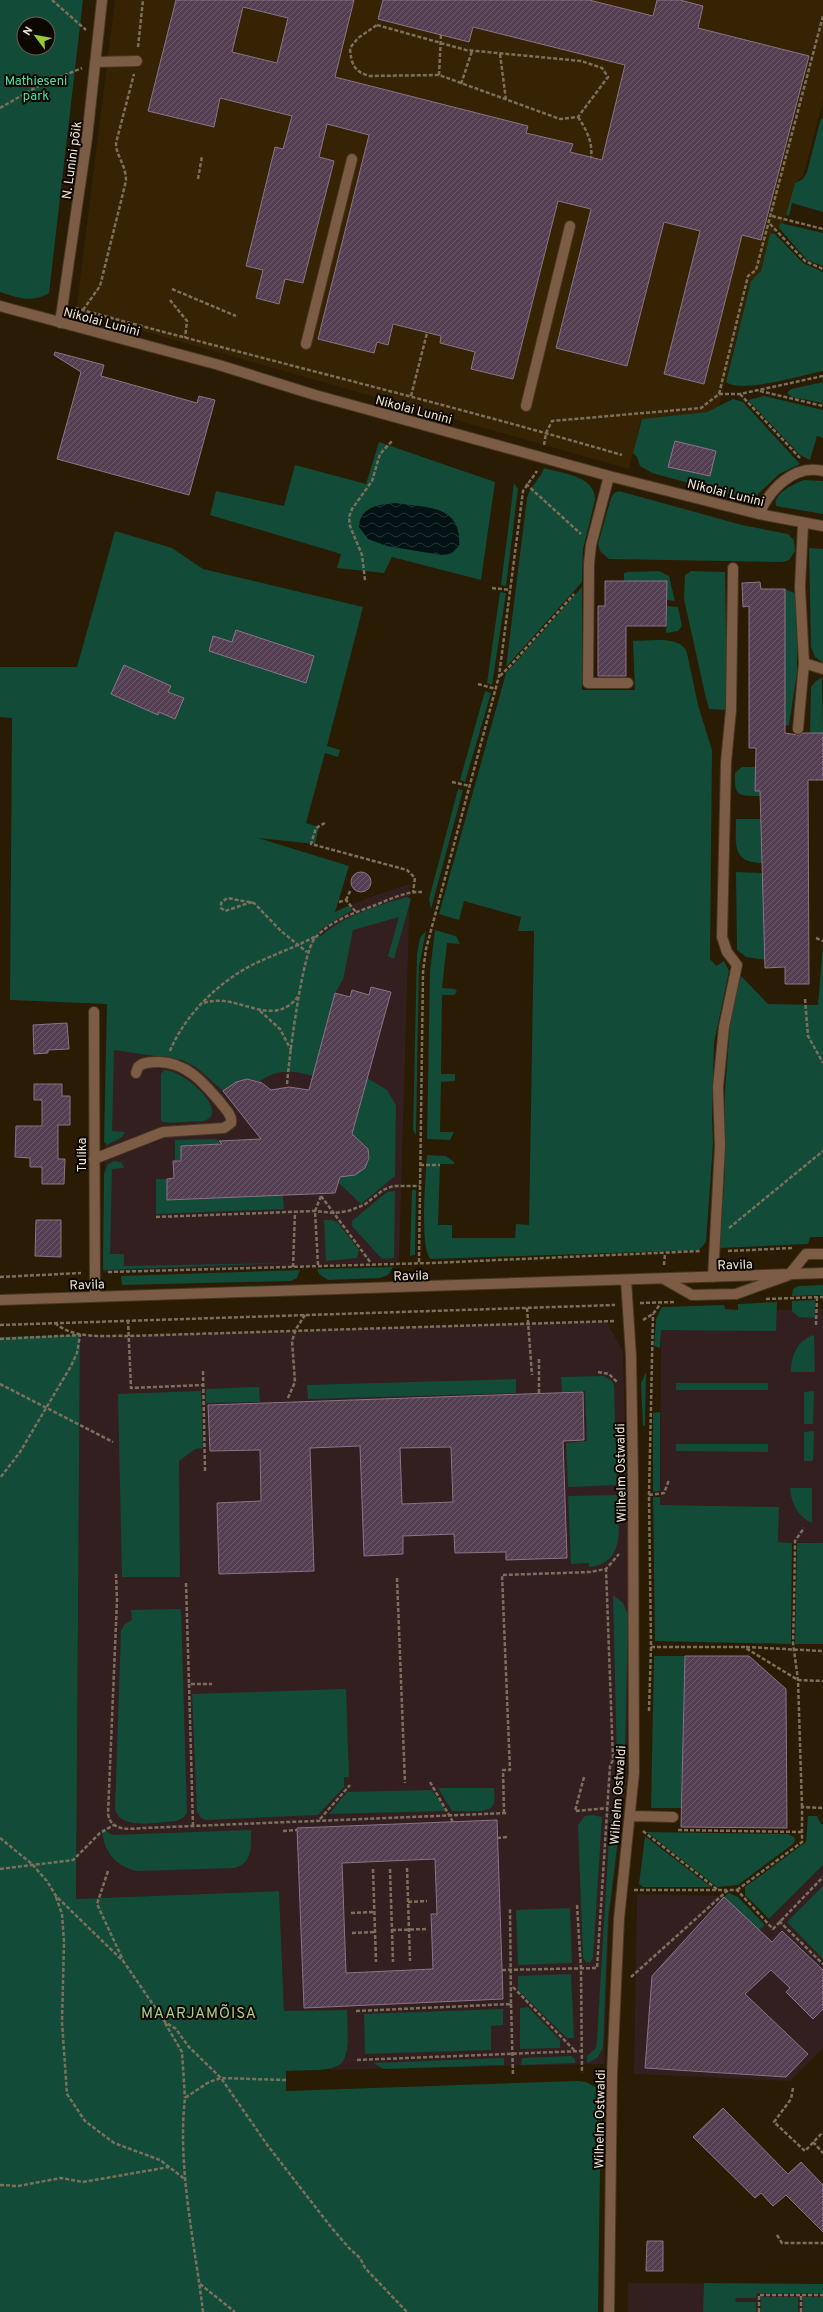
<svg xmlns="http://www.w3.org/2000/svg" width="823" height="2312" font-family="Overpass,sans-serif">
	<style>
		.built { fill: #352304 }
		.education { fill: #331f20 }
		.green { fill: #124b37; fill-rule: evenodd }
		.water { fill: url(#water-waves) }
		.building { fill: url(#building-hatch); stroke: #8c7388; fill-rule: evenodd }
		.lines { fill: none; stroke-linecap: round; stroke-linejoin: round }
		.minor-casing { stroke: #453721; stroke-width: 12 }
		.path { stroke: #7c705d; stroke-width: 2.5; stroke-dasharray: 4 2; stroke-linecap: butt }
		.minor { stroke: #7d5c46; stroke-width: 10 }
		.labels { text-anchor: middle; stroke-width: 4; stroke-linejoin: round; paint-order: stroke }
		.park-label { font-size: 13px; fill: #48e2ab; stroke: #0d0702 }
		.street-label { font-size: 13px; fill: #eee4d6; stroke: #0d0702 }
		.quarter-label { font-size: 15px; letter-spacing: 1px; fill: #accd87; stroke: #0d0702 }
	</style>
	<defs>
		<pattern id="water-waves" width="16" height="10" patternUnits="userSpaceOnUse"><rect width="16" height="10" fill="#031215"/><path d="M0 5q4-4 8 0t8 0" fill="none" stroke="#283436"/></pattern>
		<pattern id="building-hatch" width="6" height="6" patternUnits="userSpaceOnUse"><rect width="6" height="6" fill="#543e51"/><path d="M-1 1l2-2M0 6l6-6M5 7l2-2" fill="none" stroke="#6d5a69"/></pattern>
	</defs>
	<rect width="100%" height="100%" fill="#291b04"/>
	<path class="built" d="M115,0h708v101l-20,75 -8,7 -12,43 -13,9 -9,38 -10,8 -32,125 -12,6 -66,8 -12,49 -553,-157z"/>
	<path class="education" d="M410,884l-11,378 -296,11 3,-229 229,-132 35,-15z
		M823,1309v234l-45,-1 1,-35 -119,-2 1,-175 2,-18z
		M606,1321l17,30 6,219 -2,206 -18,142 -5,146 -276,6 9,-3 10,-12v-45l-63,2 -5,-121 -203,8 4,-564 49,1z
		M823,1865v183l-33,33 -156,-7 3,-180 90,2 33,33z
		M628,2283l195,1v28h-195z"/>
	<path class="green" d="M0,0h83l-34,293c-17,10 -31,5 -49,-1zM24,24h24v24h-24z
		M821,118l2,2v92l-31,-9 -3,13 -3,-1 9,-32 8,-4 4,-7z
		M780,223l43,10v33l-16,-6 -28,-32z
		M774,233l29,30 20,9v99c-20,4 -83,23 -97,11l25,-101 10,-10 9,-37z
		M823,382v21l-31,-6 -5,-4 4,-4z
		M764,396l59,14v28l-6,-2 -7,24 -10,-5 -52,-55z
		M733,399l10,3 57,62 -21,10 -22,21 -10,4 -95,-26 -12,-7 -3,-9 -4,-4 9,-34 65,-7z
		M379,442l116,40 -14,98 -89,-23 -8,16 -47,-5 4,-14 -131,-39 6,-24 68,15 11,-41 71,19z
		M544,468c17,5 52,8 51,32l-12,49 -1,33 -76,85 21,-169c3,-13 13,-18 17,-30z
		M804,480l19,1v33l-47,-8c-4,-12 19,-23 28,-26z
		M514,483l4,6 -12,97 -5,-1z
		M619,491l123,34 46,9 6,6 1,11 -6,9 -6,2 -174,-3 -9,-8 -2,-7 13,-46 3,-5z
		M115,531l57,17 31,21 160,38 -36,139 13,4 -2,7 -13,-4 -19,70 13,4 -4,17 -57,-6 91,28 -14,46 15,-7 2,5 -32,20 -2,2 2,5c23,-21 58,-32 87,-40l4,2 -17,60 -6,-3 11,-39 -46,13 -10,50 -8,13 -22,83c-19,-6 -38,-7 -54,6 -14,-6 -26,0 -35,10l-28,-25 -14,-7 -68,-10 -2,81 13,1 -3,5 -15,8 -3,-3 3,-138 -97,-4 2,-282 -12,-1v-50h77z
		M809,548l14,1v114l-8,-6 -4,-10z
		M659,571l10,5 6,25 -8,-1v-19h-43v-8l3,-1z
		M691,571l34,1 2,138 -18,-1 -4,-15 -21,-95 1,-24z
		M582,587v103h53l-2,-49c16,0 49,-6 54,12l11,52 14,45 -2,209 6,7 8,-5 5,10 -15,72 -2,76 1,25 -7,98 -7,8 -268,9c-12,-8 -5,-87 -4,-104l19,1 8,6v2h-14v1l-2,60h14v13h63l1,-14 13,1 5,-294h-16l3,-14 -57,-16 -5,19 -20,-6 67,-241z
		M785,589l12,5v79l-8,52 -4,1z
		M500,592l6,1 -14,92 -5,-2z
		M667,606l11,1 4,19 -4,5 -12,2z
		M822,677l1,56h-13l1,-46 5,-6z
		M485,691l6,2 -26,89 -5,-2z
		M756,767l-1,23 5,1 1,5c-23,0 -27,1 -26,-23l7,-6z
		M458,789l5,1 -32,119 -2,-10z
		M736,819h25l1,44c-31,-1 -26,-19 -26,-44z
		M736,872l27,1 2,87 -19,-3 -9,-7z
		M435,930l21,6 4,8 -13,-1 -5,45 13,1 2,3 -3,3h-12l-1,79h14v7l-14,1 -1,50h14l-4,8 -23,-1 3,-168z
		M426,931l-7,36 -3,168 -3,-5 4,-176 3,-16z
		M823,944v293h-13l-2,7 -88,4 5,-80v-77l3,-40 3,-38 9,-38 28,29 50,1z
		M164,1070c20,0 67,42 40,51 -6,1 -13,0 -19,1 -7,0 -18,2 -24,-1v-47z
		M367,1078l20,12 9,15 -1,71 -34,28 -22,-21 2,-8c16,4 36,-11 25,-29l-15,-10z
		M216,1139l3,2v4l-38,1v14l-6,1v-21z
		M115,1161l7,2 2,5 -12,1 -2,85h14v12l162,-3 -183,7 1,-96 4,-10z
		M156,1179h11v21l116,-5 1,14 -128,5z
		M412,1190h4l-1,65 -5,1z
		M395,1191l-1,67 -12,1 -30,-33v-5l35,-29z
		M324,1220h8l5,2 22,28 -2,8 -31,3z
		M393,1267l-5,8 -8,3 -52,2 -8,-5 -3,-6z
		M300,1270l-3,8 -6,3 -169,4 -1,-9z
		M823,1285v10l-31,1 1,-7 5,-3z
		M815,1300v18l-16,-1 -7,-6v-10z
		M777,1302l-1,29 -115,-1 -1,18 -6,-2 2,-27 6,-12 62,-2 1,4 13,1v-6z
		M80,1335l-4,564 203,-8 5,120 63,-1c3,65 0,59 -61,61v20l291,-10 9,1 11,6 4,11 -3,213h-598v-975z
		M814,1335l1,37h-24c0,-16 6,-32 23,-37z
		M646,1372l-1,53 -2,1 -2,-43z
		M604,1376l8,5 2,5 3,99 -49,2 -2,-44 21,-2 -2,-50 -23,1 -1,-15z
		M516,1379v14l-208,6 -1,-14z
		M676,1383h92v7h-92z
		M259,1387l1,15 -54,1v-14z
		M201,1391l2,57 -8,1 -16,12 1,116h-58l-4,-183z
		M814,1391l-1,33h-9v-32z
		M660,1412v79l-7,1v-79z
		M814,1431l-1,30h-9v-29z
		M676,1444h92v8l-92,-1z
		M790,1488h22v35c-14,-6 -21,-20 -22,-35z
		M617,1495c1,27 11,69 -28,72v-4l-18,1 -3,-68z
		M653,1497h7v8l119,2 -1,35 14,1 -1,101 -136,-3z
		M797,1543h26v101h-28z
		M613,1595l10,8 5,12 -3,139 -8,10z
		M181,1609l6,204 -4,5 -7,3c-17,1 -56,10 -61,-12l6,-179 4,-6 7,-4 -1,-10z
		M654,1656h31l-4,152h-30z
		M346,1689l3,88h-5v10l-26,28 -112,5 -5,-2 -4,-7 -5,-117z
		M438,1788h56c0,5 2,14 -2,19 -5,6 -31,4 -40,4z
		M432,1790l14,21 -117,3 18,-22z
		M592,1815l10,2 -9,141 -3,5 -4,-1 -3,-4 -5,-133 7,-9z
		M615,1815h6l-13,103 -5,130 -6,10 -10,5v-7l9,-8 1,-8 13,-218z
		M808,1816h9l4,8h2v41l-54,54 -24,-24v-8l61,-45z
		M102,1828l10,7 139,-5c0,17 2,33 -17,38l-97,3c-23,-5 -34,-21 -35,-43z
		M647,1832l141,2 6,3 1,3 -2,4 -55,41 -21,2z
		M645,1836l66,51h-68l-4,-3z
		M823,1886v73l-36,-37z
		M729,1893l9,4 27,28 -6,5 -35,-33z
		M570,1908l2,55 -54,2 -2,-55z
		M571,1974l3,64h-7l-49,-48v-14z
		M528,2007l32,33v8l-40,1v-41z
		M503,2009v16l-12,1v24l-126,4 -1,-40z
		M571,2056l4,3v4l-54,2 1,-7z
		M504,2058v7l-120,4 -11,-6z
		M704,2283l119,1v9h-66l-1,5h-20l-1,4h21v10h-53z
		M761,2297h37v15h-37z
		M803,2297h20v15h-20z"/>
	<path class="water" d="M395,503c31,5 67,1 64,43l-8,8 -10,1 -54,-9 -19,-7 -9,-12c1,-21 20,-22 36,-24z"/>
	<path class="building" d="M176,0h178l-19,77 193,49 -2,7 47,11 -3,8 32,8 23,-95 -152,-38 -4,15 -91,-23 5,-19h206l64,16 4,-16h23l23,6 -5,22 111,28 -48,184 -19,-5 -38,149 -40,-10 36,-143 -36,-9 -37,144 -71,-18 35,-139 -33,-8 -45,178 -42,-10 4,-17 -35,-9 1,-7 -48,-12 -5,21 -11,-3 -3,11 -56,-14 51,-204 -42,-11 -8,33 15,4 -31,122 -18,-4 -6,25 -23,-6 7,-28 -17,-4 29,-119 8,2 9,-33 -72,-18 -6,29 -66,-16zM243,7l45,11 -11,45 -45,-11z
		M55,352l49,13 -3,11 96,27 2,-7 16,4 -26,95 -132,-36 24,-87 -27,-17z
		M675,441l41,10 -6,25 -42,-9z
		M605,581h62l-1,45h-40v50h-28v-70h7z
		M760,582l1,7h24v144l13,2 5,-2h20v47h-15l1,204h-24v-17l-20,1 -5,-177h-5l1,-43h-7v-142l-6,1 -1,-24z
		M236,630l78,26 -8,27 -97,-32 4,-15 19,6z
		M124,665l47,21 -3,6 16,6 -9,21 -16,-7 -1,3 -47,-21z
		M351 882a10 10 0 1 1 20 0a10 10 0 1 1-20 0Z
		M371,987l20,5 -39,142 16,15 1,9 -4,10 -10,7 -15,2 -5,16 -168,7v-21l7,-1 -1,-17h8v-15l41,-2 -3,-3 42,-2 -38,-48 13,-9 11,-3 15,4 9,7 18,-3 20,3 26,-97 15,4 2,-7 17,5z
		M67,1023l2,26 -21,1v3l-14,1 -1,-29z
		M34,1084h28v12h8v29h-12v34h7l-1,25h-22v-17h-12v-9l-15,-1 1,-31h26v-26h-8z
		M36,1220h25v37l-26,-1z
		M583,1392l1,48 -21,1 4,117 -61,2v-8l-51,1 -1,-19 -51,2v18l-39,2 -4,-110 -50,2 4,123 -95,3 -2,-71 44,-2 -1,-51 -50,1 -2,-46zM451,1447l2,55 -51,2 -2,-56z
		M685,1656h64l37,33 1,139 -106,-1z
		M497,1820l6,179 -199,9 -7,-180zM435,1859l2,55h-6l2,55 -87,4 -4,-110z
		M724,1897l48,45 10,-11 41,39v39l-10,10 -27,-27 4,-4 -19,-18 -26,24 63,60 -22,23 -141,-9 7,-92z
		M723,2108l65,66 13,-12 22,23v47l-37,-37 -13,11 -12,-13 -6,5 -62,-61z
		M647,2241h16v30h-17z"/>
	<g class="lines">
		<defs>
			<path id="minor" d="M95,62l42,-1
				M0,306l219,59 96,30 294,81 150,38 64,12
				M60,323l27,-185 15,-138
				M306,344l46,-185
				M526,406l44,-180
				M609,476l-18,69 -2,19 -1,119h40
				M759,514c11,-25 35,-50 64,-43
				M804,663l19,6
				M798,729l6,-66 -4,-76 3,-63
				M94,1012l1,285
				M94,1159l69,-27 61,-4 7,-5c2,-8 -7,-15 -11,-21 -17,-20 -34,-40 -62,-40 -7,0 -15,0 -20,5l-2,6
				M713,1277l7,-131 -2,-59 6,-60 13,-62 -10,-13 -5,-15 4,-175 5,-52 2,-142
				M664,1279l28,16 44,-1 53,-19 17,-21h17
				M0,1300l823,-27
				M631,1816l42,1
				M609,2312l3,-238 7,-155 15,-146 -1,-292 -2,-125 -5,-76"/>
		</defs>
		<use href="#minor" class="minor-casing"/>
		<path class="path" d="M52,0l34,30
			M377,25l89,25 115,11 21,7 6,9 -30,40 -18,2 -121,-44 -69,1c-16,-4 -19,-12 -20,-28l8,-10z
			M138,47l5,-47
			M500,54l6,46
			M439,75l2,-40
			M461,84l11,-33
			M0,108l40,-23 42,-17
			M578,117c8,12 15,25 13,40
			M198,179l4,-23
			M772,216l51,13
			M770,224l35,37 18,8
			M172,289l64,27
			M170,300l17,21 -2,17
			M75,308c182,50 366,94 547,147
			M83,310l17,-24 26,-105c0,-17 -10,-25 -10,-38l18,-69
			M760,391l63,15
			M719,394h21l83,-18
			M740,394l60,64
			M411,396l16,-63
			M544,445l2,-12 6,-12 149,-13 18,-14 29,-118 8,-6 67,-254
			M526,484l55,50
			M365,580l-3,-25 -12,-29 -1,-9 3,-8 20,-28 8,-27 12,-13
			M492,588l18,2
			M500,676l10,-10 64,-72
			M478,684l18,5
			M452,782l18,4
			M325,823l-9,5 -5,16 96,26 8,8 -2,14
			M346,900l5,-11
			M252,902l-27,9 -4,-3v-5l6,-5 27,5 27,28 26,21
			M339,902l7,-2 10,12
			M816,938l7,3
			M805,999l3,37 15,27
			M204,1003c34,-12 69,29 95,-8
			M260,1011l20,18 11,21
			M170,1051c15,-37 50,-70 84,-87 21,-10 42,-17 62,-28
			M287,1084c2,-25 15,-131 28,-146 14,-16 38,-25 58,-32 15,-6 33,-15 49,-14
			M420,1165h20
			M321,1196l50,67
			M156,1217l159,-6 19,2 14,-2 16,-6 19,-15 10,-4h27
			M729,1228l94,-77
			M728,1251l65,-3
			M419,1262l4,-290 3,-23 73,-273 24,-185 14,-20
			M318,1265l-3,-54 6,-15
			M664,1265l1,-11
			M293,1267l2,-55
			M108,1272l323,-9 270,-12
			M0,1277l81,-4
			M766,1299l57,-2
			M640,1303l35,-1
			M527,1308l5,67
			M128,1320l3,68 72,-3
			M643,1320l10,-6 8,-11
			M55,1323c20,17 49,12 74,13l487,-15
			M0,1325l615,-20
			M816,1325l1,-28
			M0,1339l80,-4 -3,18 -6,13 -51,86 -20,26
			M539,1359v35
			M203,1371l2,100
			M598,1372l11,2 8,8
			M0,1384l113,58
			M288,1398l7,-16 -3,-41 4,-12 9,-14
			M649,1495l15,-2 5,-13
			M116,1574l1,26 -9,214c3,18 22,15 36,14l363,-15
			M397,1578l8,205
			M186,1583l3,101
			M651,1647h93l54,33 25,1
			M746,1647l77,4
			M649,1711l2,-64 -2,-152 4,-181
			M584,1777l-9,34 33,-3
			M430,1782l23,40
			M802,1807l-4,-127 -5,-37 1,-36 1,-66 9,-13
			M504,1813l-1,-43h7l-8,-195 88,-3 16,-3 13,-15
			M320,1819l30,-34
			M193,1826l-4,-142h23
			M678,1830l124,2
			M283,1831l14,-1
			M643,1831l75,59
			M0,1838l32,26 15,17 9,15 68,66 41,60 11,7 12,17 33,32 47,68 63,81 18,21 11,10 5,10 42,44
			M497,1838l11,-1
			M407,1868l3,93
			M0,1869l73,-9 27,-27 14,-8
			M373,1869l3,93
			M390,1869l3,93
			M108,1871l-11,33 26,56
			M634,1890h93
			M737,1890l65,-48v-35l21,1
			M56,1897l6,17 2,28 -2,80 5,72 18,27 29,22 46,17 26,20
			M408,1902l19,-1
			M577,1905l4,64 1,104
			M351,1913l23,-1
			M779,1921l44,43
			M392,1930l36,-1
			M352,1933l23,-1
			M502,1970l95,-2 13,-202 3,-6 -7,-191
			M631,1977l97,-87h9l36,39 50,-52
			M513,1987l62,64
			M511,2004l2,71
			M356,2011l155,-7 -1,-96
			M165,2023l17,29 3,46
			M357,2060l224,-9
			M793,2088l-2,11 -17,23 31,29 18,-19
			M813,2142l10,11
			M0,2185l18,1 43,-8 22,4 86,-15
			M777,2235l5,8h41
			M200,2284l35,28
			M203,2312c-8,-68 -26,-145 -18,-214l24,-16 12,-4 65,2
			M759,2312v-17h64
			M801,2312v-17"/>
		<use href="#minor" class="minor"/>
	</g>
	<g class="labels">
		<g class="park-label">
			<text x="36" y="85">Mathieseni<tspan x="36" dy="15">park</tspan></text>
		</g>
		<g class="street-label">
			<text transform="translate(71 160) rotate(-82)" y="5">N. Lunini põik</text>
			<text transform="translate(102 321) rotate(15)" y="5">Nikolai Lunini</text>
			<text transform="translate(414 409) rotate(15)" y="5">Nikolai Lunini</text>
			<text transform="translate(726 492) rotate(14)" y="5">Nikolai Lunini</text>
			<text transform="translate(81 1155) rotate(-90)" y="5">Tulika</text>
			<text transform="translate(735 1264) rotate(-2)" y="5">Ravila</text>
			<text transform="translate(411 1275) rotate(-2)" y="5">Ravila</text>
			<text transform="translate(87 1284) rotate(-2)" y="5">Ravila</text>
			<text transform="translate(620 1473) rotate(-91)" y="5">Wilhelm Ostwaldi</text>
			<text transform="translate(617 1795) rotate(-86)" y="5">Wilhelm Ostwaldi</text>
			<text transform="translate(599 2119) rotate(-89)" y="5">Wilhelm Ostwaldi</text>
		</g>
		<g class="quarter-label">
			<text x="199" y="2018">MAARJAMÕISA</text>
		</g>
	</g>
	<g transform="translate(36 36) rotate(302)"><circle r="19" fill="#0d0702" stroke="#675f57"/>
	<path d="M0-3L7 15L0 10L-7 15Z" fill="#94cc3c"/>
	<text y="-6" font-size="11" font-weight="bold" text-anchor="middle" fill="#eee4d6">N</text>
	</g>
</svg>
